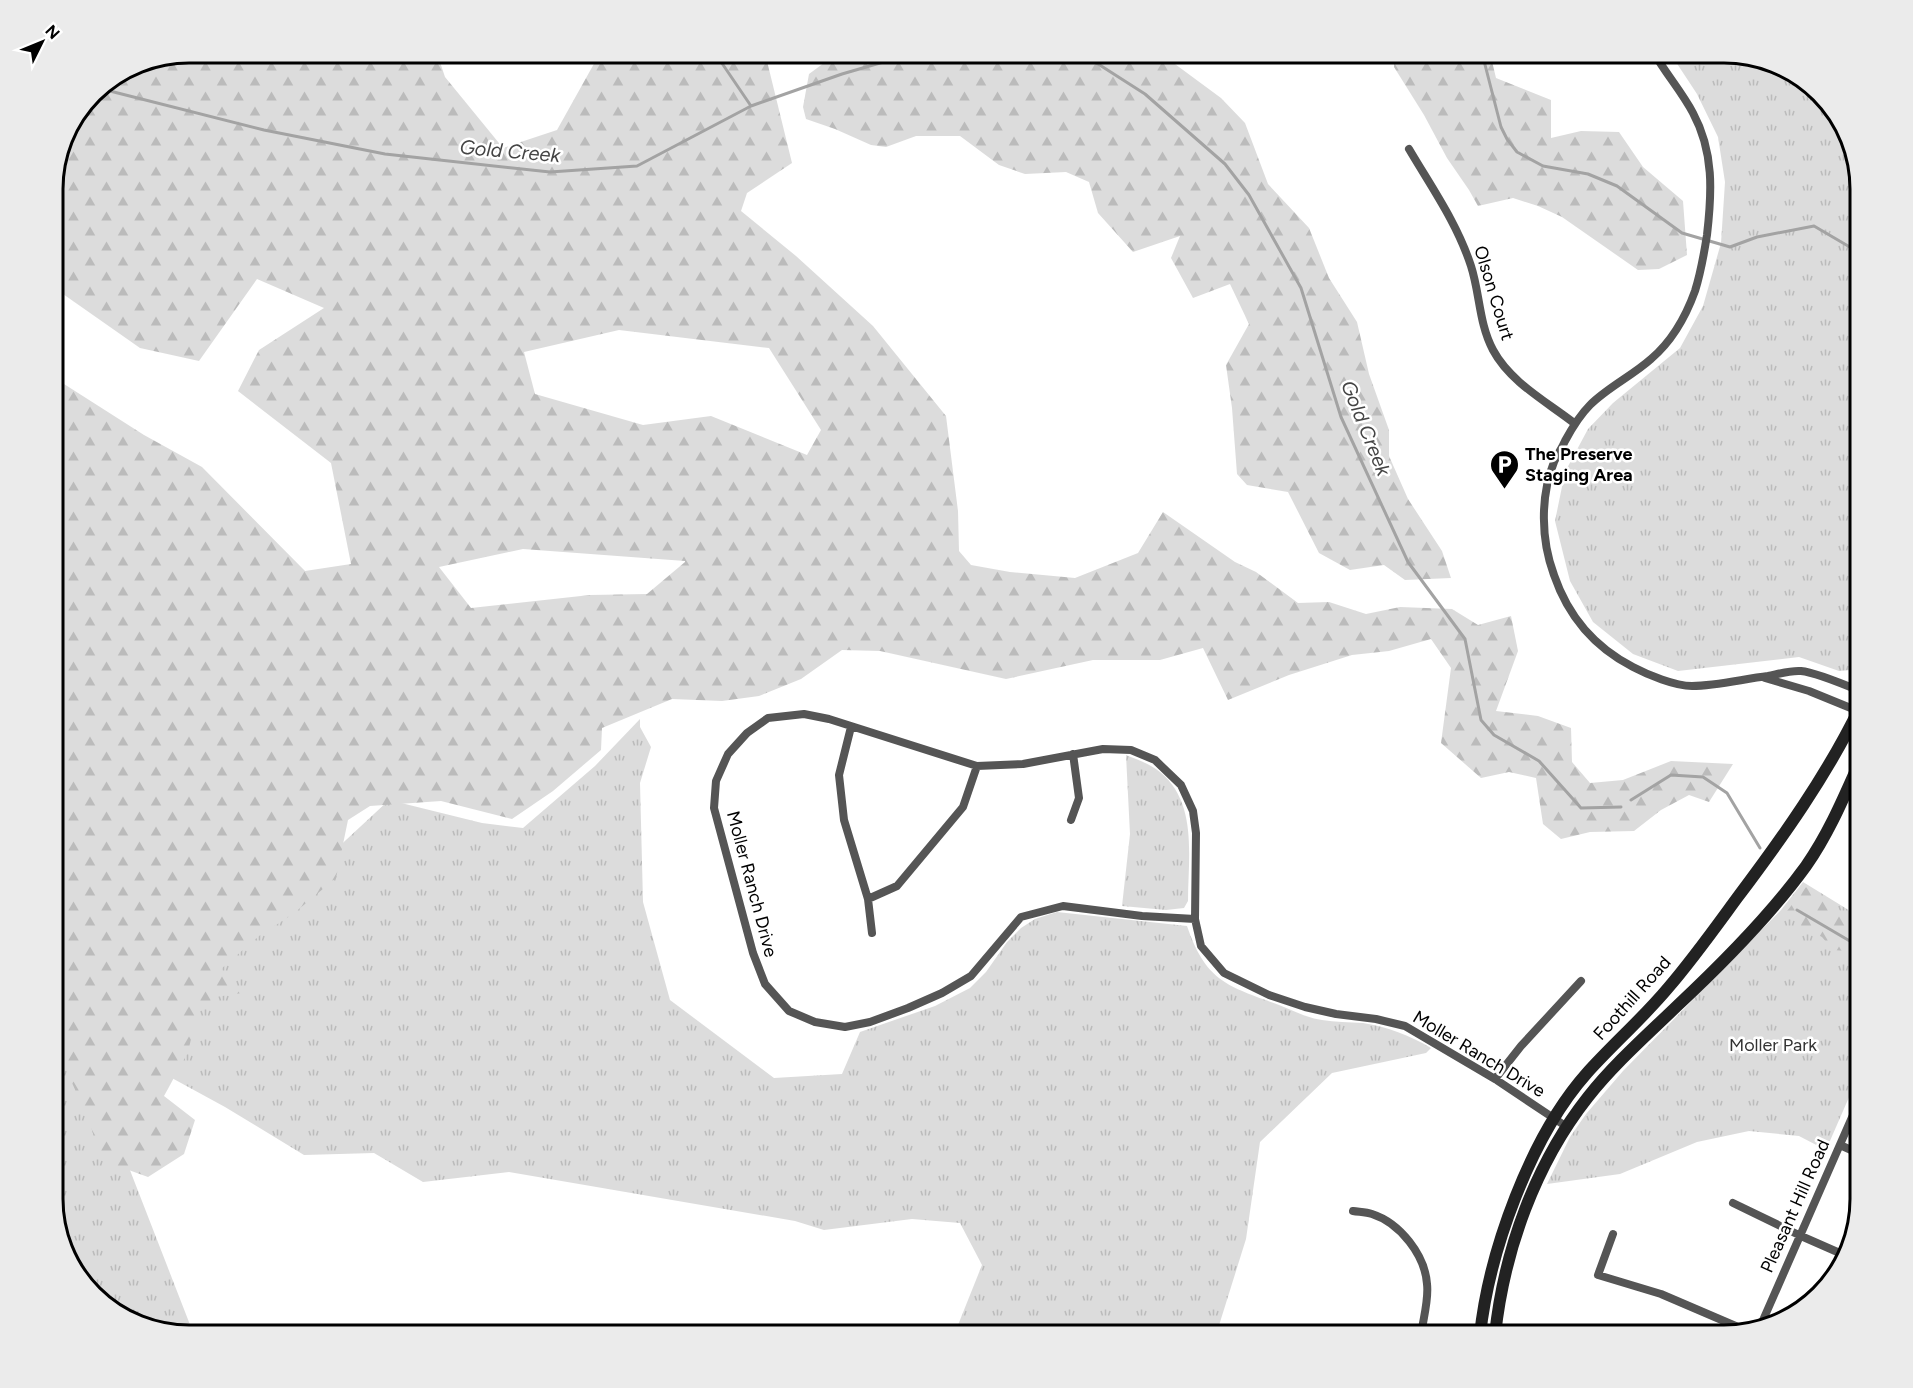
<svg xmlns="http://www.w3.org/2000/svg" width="1913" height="1388" font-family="Figtree,sans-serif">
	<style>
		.grass { fill: url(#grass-tufts) }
		.forest { fill: url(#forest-firs); fill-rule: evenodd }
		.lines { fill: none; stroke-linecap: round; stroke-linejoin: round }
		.stream { stroke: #a3a3a3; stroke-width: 3 }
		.minor { stroke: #555; stroke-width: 8 }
		.secondary { stroke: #222; stroke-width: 12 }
		.labels { text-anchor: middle; stroke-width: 5; stroke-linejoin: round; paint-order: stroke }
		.street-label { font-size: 18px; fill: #000; stroke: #fff }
		.poi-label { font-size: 18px; font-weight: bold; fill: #000; stroke: #fff; text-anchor: start }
		.park-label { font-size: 18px; fill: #333; stroke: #fff }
		.water-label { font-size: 20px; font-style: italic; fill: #444; stroke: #fff }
		.rim { fill: none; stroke: #000; stroke-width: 3 }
	</style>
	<defs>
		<pattern id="grass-tufts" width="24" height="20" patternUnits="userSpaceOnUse" patternTransform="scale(1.5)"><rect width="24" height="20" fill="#dcdcdc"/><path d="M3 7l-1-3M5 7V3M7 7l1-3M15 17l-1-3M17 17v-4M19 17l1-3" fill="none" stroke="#bbb"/></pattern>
		<pattern id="forest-firs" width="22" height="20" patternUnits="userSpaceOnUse" patternTransform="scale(1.5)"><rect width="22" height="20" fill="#dcdcdc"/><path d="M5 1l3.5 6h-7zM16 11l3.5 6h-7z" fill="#bbb"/></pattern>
	</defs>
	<rect width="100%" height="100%" fill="#fff"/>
	<path class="grass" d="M1670,53h54l83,28 39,47 14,61v472l-9,9 -12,1 -40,-14 -121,14 -45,-17 -40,-32 -23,-41 -15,-60 10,-49 23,-43 25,-26 67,-55 23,-42 18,-63 4,-61 -7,-45 -21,-43z
		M640,719v8l11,20 -11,36 3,119 27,98 104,78 68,-4 18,-42 75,-26 35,-18 16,-16 21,-30 14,-14 14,-9 22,-7 130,14c19,56 41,60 92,79 13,5 28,13 43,15 13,2 27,2 41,3 25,4 46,12 68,25l-5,5 -94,20 -72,69 -14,97 -30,96h-262l28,-70 -22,-42 -48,-4 -88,11 -29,-9 -286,-49 -86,10 -49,-29 -70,2 -79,-48 -55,-30 27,-116 92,-68 100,-93 93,23 41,5 72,-62z
		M1126,755c12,5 24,9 34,17 38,31 28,86 28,129l-4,7 -18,2 -44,-4 8,-72z
		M1803,882l44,27 13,13v150l-34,78 -27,-14 -50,-5 -52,11 -77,32 -73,10 23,-47 16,-23 37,-43 158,-161z
		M53,972l141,363h-5l-83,-28 -39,-47 -14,-53z"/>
	<path class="forest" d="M189,53h248l8,24 58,71 54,-18 43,-77h165l27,110 -45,30 -6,18 55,45 77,70 73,90 12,95 1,40 12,14 39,7 65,6 63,-25 25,-41 72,50 21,10 42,31 31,-1 37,12 34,-7 52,2 26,16 33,-9 7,35 -22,60 42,5 33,12 1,34 18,21 33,-3 48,-19 62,3 -24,38 -20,-7 -28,15 -27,21 -44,1 -29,7 -18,-15 -7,-46 -27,-6 -28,6 -40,-35 10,-75 -20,-29 -42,12 -37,4 -63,20 -61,25 -25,-52 -43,12h-67l-87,19 -126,-28 -38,-1 -41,29 -42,17 -37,5 -50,-2 -70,29 -1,22 -48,41 -41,28 -71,-18 -71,5 -22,14 -12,58 -43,36 -34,22 -38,33 21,24 -26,4 -18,12 -10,43 -24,44 31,24 -11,34 -36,23 -47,-17 -12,-40 -27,-59 -9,-2v-682l91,58 58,32 103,104 46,-7 -20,-101 -93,-72 21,-41 65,-42 -67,-29 -58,82 -59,-13 -87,-61v-107l13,-51 33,-42 38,-24zM619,330l150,18 52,82 -14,25 -96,-39 -68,9 -108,-31 -11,-42zM523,549l162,12v1l-38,32 -57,1 -119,13 -32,-41z
		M850,53h310l61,45 24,25 23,61 41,44 20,50 28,44 12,52 20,56v26l19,43 34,52 9,27 -46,2 -21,-15 -34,5 -31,-17 -31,-61 -41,-7 -10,-11 -5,-66 -6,-43 23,-41 -19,-40 -37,14 -22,-40 9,-22 -47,16 -35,-39 -9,-31 -23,-10 -41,2 -26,-9 -39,-29h-44l-30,11 -15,-2 -36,-16 -29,-10 -3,-12 6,-33 19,-14 20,-5z
		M1395,53h95l6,25 55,22v38l30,-7 38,1 24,35 40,34 4,54 -28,14 -21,1 -76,-53 -24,-11 -25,-8 -35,8 -9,-16 -22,-32 -23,-43 -30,-48z
		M1806,887l17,14 37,21v42l-14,-13 -13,-1 -11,-13 -24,-13 -11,-13z"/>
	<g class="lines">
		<path class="stream" d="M715,53l36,53
			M1069,53l26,9 50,32 80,70 24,31 52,93 40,129 67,145 57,77 16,81 13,15 45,26 42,47 40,-1
			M1482,53l19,74 6,12 10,13 26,14 45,8 29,12 65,47 48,14 27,-10 57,-11 46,27
			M98,88l166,42 121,24 165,18 87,-6 114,-60 91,-32 69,-20 30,-1
			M1631,800l40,-25 32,2 24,16 33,55
			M1797,910l63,37"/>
		<path class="minor" d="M1654,53c12,21 28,39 39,60 21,39 19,79 14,122 -3,19 -6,37 -12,56 -9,25 -24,51 -44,68 -19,17 -43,28 -61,46 -11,11 -18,23 -25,36 -3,7 -8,14 -11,21 -14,35 -13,78 0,113 14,41 40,72 79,92 15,8 42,19 59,19 25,0 51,-7 76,-10 10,-2 23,-6 33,-5 12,1 47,15 59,20
			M1409,149c23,39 48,74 62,117 9,28 8,58 22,84 17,32 54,52 81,73
			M1765,678l44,13 49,20
			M851,727l-12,48 5,45 24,79 4,34
			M1071,820l8,-22 -6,-44
			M868,899l29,-13 66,-79 14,-41
			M1195,919l-53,-3 -79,-10 -42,11 -50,59 -29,17 -34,15 -38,14 -25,5 -30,-5 -26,-11 -24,-27 -12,-31 -39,-145 2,-27 12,-27 19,-21 21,-15 36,-4 25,5 148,47 46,-2 80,-15 28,1 24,10 26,25 12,26 3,22 -1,86 6,27 23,27 45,22 36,12 31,7 40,5 29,7 90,53 72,48
			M1495,1079l26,-33 60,-65
			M1840,1145l20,9
			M1733,1203l68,33 41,18
			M1353,1211c6,1 13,1 19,3 28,9 53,41 55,70 2,16 -4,35 -6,51
			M1613,1234l-15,41 63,19 84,36
			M1760,1327l100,-228"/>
		<path class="secondary" d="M1480,1335c9,-83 50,-198 107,-262 26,-29 56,-55 81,-85 25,-29 47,-60 69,-90 46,-61 90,-123 123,-191
			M1495,1335c9,-84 40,-171 93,-238 26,-33 59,-62 89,-91 46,-43 92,-89 129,-140 23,-33 38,-69 54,-105"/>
	</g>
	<defs>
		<symbol id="parking-pin" viewBox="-11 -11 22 30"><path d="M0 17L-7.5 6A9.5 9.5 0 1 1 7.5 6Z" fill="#000" stroke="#fff"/><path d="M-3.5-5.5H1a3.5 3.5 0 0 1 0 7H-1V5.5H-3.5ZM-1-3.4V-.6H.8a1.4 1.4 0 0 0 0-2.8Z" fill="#fff"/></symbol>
	</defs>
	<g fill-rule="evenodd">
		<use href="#parking-pin" x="1488" y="448" width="33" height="45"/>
	</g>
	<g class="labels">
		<g class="street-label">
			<text transform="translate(1494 293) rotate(73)" y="6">Olson Court</text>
			<text transform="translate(752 884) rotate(75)" y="6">Moller Ranch Drive</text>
			<text transform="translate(1632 998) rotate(-48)" y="6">Foothill Road</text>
			<text transform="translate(1479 1054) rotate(31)" y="6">Moller Ranch Drive</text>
			<text transform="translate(1795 1206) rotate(-66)" y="6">Pleasant Hill Road</text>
		</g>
		<g class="poi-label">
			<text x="1525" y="460">The Preserve<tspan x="1525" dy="21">Staging Area</tspan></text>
		</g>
		<g class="park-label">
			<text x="1773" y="1051">Moller Park</text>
		</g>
		<g class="water-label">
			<text transform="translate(510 151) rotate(5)" y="7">Gold Creek</text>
			<text transform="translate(1366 428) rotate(68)" y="7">Gold Creek</text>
		</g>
	</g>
	<path d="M0 0H1913V1388H0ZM189 63H1724A126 126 0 0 1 1850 189V1199A126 126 0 0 1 1724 1325H189A126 126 0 0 1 63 1199V189A126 126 0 0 1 189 63Z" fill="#ebebeb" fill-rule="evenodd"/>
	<path class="rim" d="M189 63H1724A126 126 0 0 1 1850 189V1199A126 126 0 0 1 1724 1325H189A126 126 0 0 1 63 1199V189A126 126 0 0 1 189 63Z"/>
	<g transform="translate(42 42) rotate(47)" stroke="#ffffff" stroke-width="4.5" paint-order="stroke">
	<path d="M0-4.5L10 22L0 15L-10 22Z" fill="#000000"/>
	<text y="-9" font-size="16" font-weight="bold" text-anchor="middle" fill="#000000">N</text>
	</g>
</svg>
